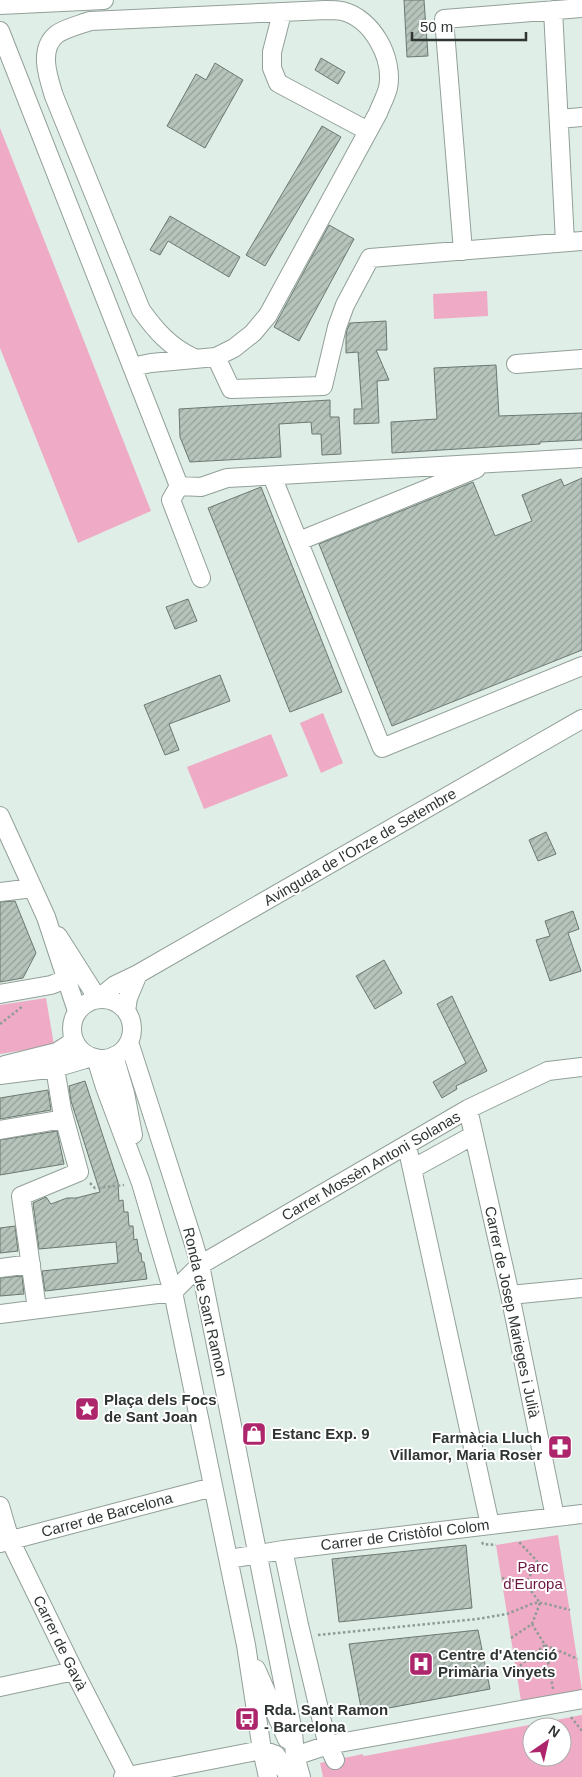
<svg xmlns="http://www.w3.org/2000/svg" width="582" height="1777" font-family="Helvetica,sans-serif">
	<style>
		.green { fill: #efaac5; fill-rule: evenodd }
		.building { fill: url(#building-hatch); stroke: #6c7972 }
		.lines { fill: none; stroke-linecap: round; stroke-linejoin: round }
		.minor-casing { stroke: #92a098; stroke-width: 20 }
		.path { stroke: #909b95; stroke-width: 2.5; stroke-dasharray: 2.5 2.5; stroke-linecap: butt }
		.minor { stroke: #fff; stroke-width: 18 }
		.labels { text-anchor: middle; stroke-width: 4; stroke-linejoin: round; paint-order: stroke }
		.street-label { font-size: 15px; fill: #2f3532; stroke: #fff }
		.poi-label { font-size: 15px; font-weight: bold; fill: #2f3532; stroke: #fff; text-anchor: start }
		.park-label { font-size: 15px; fill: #6d1643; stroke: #fff }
	</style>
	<defs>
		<pattern id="building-hatch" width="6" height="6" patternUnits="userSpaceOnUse" patternTransform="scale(1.25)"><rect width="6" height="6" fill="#b6c4bc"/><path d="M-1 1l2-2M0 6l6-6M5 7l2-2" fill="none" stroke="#94a099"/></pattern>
	</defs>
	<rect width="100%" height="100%" fill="#dfeee6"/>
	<path class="green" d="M0,128l151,383 -73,32 -78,-195z
		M487,291l1,25 -54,3 -1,-25z
		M323,713l20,50 -22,10 -21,-50z
		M271,734l17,42 -84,33 -17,-42z
		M46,998l8,47 -54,9v-49z
		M558,1535l24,156 -61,10 -25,-156z
		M582,1715v62h-259l-3,-14 43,-9v2l7,-1zM532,1727h30v30h-30z"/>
	<path class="building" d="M404,0h20l4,56 -21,1z
		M321,58l24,14 -7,12 -23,-14z
		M215,63l28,17 -38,68 -38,-22 29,-52 10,6z
		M322,126l19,11 -76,129 -19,-11z
		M170,216l70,41 -11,20 -61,-36 -8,14 -10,-5z
		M329,225l25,14 -55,102 -25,-14z
		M386,321l1,29h-11l13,30 -12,1 2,42 -25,1v-15h8l-4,-57 -12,1v-17l1,-6 3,-7z
		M496,365l3,51 83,-3v27l-42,2v2l-148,9 -1,-31 46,-3 -3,-51z
		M330,400v17h9l2,37 -19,1 -1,-21h-9l-1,-12 -32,2 2,33 -91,5 -10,-25 -1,-28z
		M582,478v172l-190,76 -73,-182 154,-62 22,54 37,-15 -10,-26 39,-16 3,7z
		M261,487l81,205 -52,20 -82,-204z
		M188,599l9,22 -22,8 -9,-22z
		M220,675l10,26 -61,23 10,26 -14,5 -21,-50z
		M546,832l10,22 -18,7 -9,-21z
		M15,901l21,52 -13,25 -23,4v-80z
		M573,911l6,18 -11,4 13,38 -31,10 -14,-41 14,-4 -5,-15z
		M384,960l18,33 -27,16 -19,-33z
		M452,996l35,75 -31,15 1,3 -15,9 -9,-16 33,-19 -29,-59z
		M85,1081l33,101 1,19 4,-1 1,12h4l1,14h4l1,14 3,-1 2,14h2l1,9h2l3,17 -102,12 -3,-20 76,-8 -2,-21 -77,7 -6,-46 13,-6 5,7 16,-6h9l24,-6 -29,-91 -2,-15z
		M48,1090l3,20 -51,9v-21z
		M57,1131l7,33 -64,11v-35z
		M15,1226l3,25 -18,2v-25z
		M22,1276l2,18 -24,2v-18z
		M466,1545l6,63 -133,14 -7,-63z
		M478,1630l12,59 -128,24 -13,-69z"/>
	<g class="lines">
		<defs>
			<path id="minor" d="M0,5l104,-5
				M553,10l12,232
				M282,13l-10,39v16l6,15 90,48
				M0,31l179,455 -8,14 30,78
				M559,119l23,-2
				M463,251l-19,-232 138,-11
				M216,357l15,32 92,-3 14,-59 8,-22 25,-47 212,-17
				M516,364l66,-5
				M132,367l19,-4 65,-6 18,-9 19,-15 15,-18 110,-202c3,-8 8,-17 10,-25 6,-30 -16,-70 -46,-77 -5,-1 -11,-1 -16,-1l-236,11c-11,4 -24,7 -33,13 -19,15 -9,43 -3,62l87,214c15,21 29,37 53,48
				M272,476l110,272 200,-82
				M179,486l22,1 26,-9 355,-20
				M299,541l177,-72
				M0,816l46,101 31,94
				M0,892l33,-4
				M58,936l40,63
				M0,994l51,-9 15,-6
				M98,999l17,-14 23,-11 444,-255
				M72 1029a30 30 0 1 1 60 0a30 30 0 1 1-60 0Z
				M126,1011l2,-13 10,-24
				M129,1042l64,199 7,24 93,467 2,24 6,21
				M114,1056l11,37 8,42
				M96,1058l9,29 36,96 32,109 73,353 16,105 6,27
				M5,1065l52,-13 17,-11
				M0,1075l55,-7 37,-11
				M468,1109l42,186 45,222
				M0,1130l64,-11
				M407,1146l83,379
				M412,1169l62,-34
				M0,1268l31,-4
				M173,1292l27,-27 268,-156 80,-38 34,-4
				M510,1295l72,-7
				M37,1309l-16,-113 58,-24 -17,-62 -7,-42
				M0,1314l173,-22
				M0,1506l10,34 64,131 54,105
				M0,1543l213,-56
				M283,1550l16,75 26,109 3,11 7,15
				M229,1559l54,-9 299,-36
				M256,1669l31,70
				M0,1687l74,-16
				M295,1756l33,-11 254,-46
				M123,1777l139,-27 14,5 13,22"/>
		</defs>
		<use href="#minor" class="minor-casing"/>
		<path class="path" d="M0,1024l23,-18
			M90,1183l5,5 29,-3
			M482,1542l1,2 13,1
			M502,1578l24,6
			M318,1635l159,-16 30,-5 27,-11h9l27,7
			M511,1638l21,-14 8,-21 -14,-19 11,-23 -19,-20
			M516,1669l29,-24 -13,-21
			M553,1689l-8,-44 33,14
			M571,1717l11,14"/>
		<use href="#minor" class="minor"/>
	</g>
	<defs>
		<symbol id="sight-square" viewBox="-11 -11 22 22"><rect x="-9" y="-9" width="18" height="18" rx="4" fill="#ad266c" stroke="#fff"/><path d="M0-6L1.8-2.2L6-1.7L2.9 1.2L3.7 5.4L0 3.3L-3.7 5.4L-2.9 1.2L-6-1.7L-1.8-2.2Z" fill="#fff"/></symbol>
		<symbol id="shop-square" viewBox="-11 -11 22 22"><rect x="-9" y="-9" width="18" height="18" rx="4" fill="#ad266c" stroke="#fff"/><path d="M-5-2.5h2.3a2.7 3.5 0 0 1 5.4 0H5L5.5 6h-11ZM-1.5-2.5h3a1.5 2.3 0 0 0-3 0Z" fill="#fff"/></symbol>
		<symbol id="pharmacy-square" viewBox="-11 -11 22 22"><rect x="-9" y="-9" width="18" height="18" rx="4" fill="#ad266c" stroke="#fff"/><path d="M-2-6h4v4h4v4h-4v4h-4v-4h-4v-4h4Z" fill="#fff"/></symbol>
		<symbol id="hospital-square" viewBox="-11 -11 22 22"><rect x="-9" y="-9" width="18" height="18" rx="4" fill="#ad266c" stroke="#fff"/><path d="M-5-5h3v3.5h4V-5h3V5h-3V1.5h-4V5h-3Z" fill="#fff"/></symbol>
		<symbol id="bus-square" viewBox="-11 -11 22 22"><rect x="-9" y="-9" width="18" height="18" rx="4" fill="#ad266c" stroke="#fff"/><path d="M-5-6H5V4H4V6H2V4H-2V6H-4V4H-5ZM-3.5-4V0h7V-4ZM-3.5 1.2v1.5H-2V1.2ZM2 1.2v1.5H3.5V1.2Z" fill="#fff"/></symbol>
	</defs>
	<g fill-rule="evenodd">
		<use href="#sight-square" x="73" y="1395" width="28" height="28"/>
		<use href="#shop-square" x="240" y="1420" width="28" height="28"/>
		<use href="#pharmacy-square" x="546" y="1433" width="28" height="28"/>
		<use href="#hospital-square" x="407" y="1650" width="28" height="28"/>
		<use href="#bus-square" x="233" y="1705" width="28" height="28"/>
	</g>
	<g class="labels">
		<g class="street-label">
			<text transform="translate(360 847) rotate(-30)" y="5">Avinguda de l'Onze de Setembre</text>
			<text transform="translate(371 1166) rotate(-30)" y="5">Carrer Mossèn Antoni Solanas</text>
			<text transform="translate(205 1302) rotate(77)" y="5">Ronda de Sant Ramon</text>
			<text transform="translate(512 1312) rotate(78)" y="5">Carrer de Josep Marieges i Julià</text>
			<text transform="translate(107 1515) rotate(-15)" y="5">Carrer de Barcelona</text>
			<text transform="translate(405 1535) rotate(-7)" y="5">Carrer de Cristòfol Colom</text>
			<text transform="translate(60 1643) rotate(64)" y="5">Carrer de Gavà</text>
		</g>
		<g class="poi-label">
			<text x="104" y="1405">Plaça dels Focs<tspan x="104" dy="17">de Sant Joan</tspan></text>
			<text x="272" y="1439">Estanc Exp. 9</text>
			<text x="542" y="1443" text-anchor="end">Farmàcia Lluch<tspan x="542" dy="17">Villamor, Maria Roser</tspan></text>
			<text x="438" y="1660">Centre d'Atenció<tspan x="438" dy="17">Primària Vinyets</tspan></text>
			<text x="264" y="1715">Rda. Sant Ramon<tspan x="264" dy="17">- Barcelona</tspan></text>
		</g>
		<g class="park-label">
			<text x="533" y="1572">Parc<tspan x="533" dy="17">d'Europa</tspan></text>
		</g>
	</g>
	<g transform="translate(547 1742) rotate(34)"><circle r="24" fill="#ffffff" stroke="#acaead"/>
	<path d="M0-4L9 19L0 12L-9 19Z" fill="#ad266c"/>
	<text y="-8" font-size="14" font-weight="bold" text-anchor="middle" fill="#2f3532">N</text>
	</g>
	<path d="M412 32v8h114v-8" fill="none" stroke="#2f3532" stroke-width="2.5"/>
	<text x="420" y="32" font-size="15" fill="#2f3532" stroke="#ffffff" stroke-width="4" paint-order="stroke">50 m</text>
</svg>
